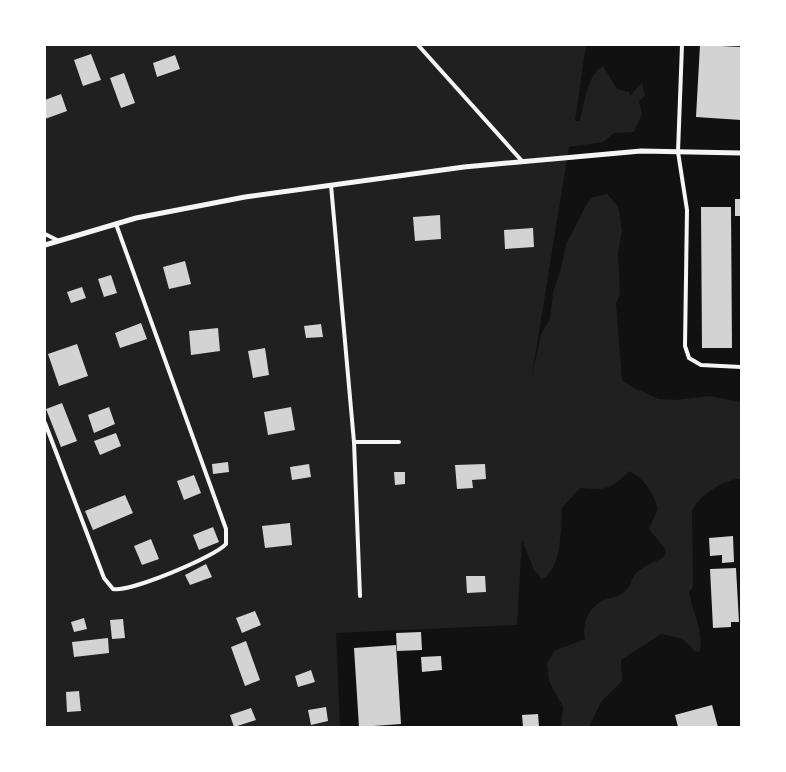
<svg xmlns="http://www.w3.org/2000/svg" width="786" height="772" font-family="Montserrat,sans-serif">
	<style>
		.green { fill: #202020 }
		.building { fill: #d3d3d3 }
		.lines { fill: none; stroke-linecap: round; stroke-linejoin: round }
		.service { stroke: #f5f5f5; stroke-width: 4 }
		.minor { stroke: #f5f5f5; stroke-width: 5 }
	</style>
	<rect width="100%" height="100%" fill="#111"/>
	<path class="green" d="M45,45h541l-11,76h4l2,-4c4,-18 6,-41 22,-51l14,23 12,3 1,4 12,-13 3,13 -6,5 3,13 -8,18 -20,1 -11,9 -34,5 -37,228 9,-40 9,-16 3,-26 8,-25 5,-24 22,-42 5,-5 14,-3 11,12 4,24 -4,23 2,41 -4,10 6,76 12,8 25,11 16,1 35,-4 31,6v81l-2,-4c-17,1 -40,17 -47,32l1,76 -4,5c4,21 14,37 11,59l-4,1 -13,-13 -22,-5 -40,26 1,21 -21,21 -12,25h-28l2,-20 -14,-26 -2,-18 7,-12 31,-12c-4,-14 5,-34 19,-39 9,-3 18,-4 24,-12 3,-3 3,-7 5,-11 7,-10 19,-14 30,-19l3,-8 -17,-21 9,-20c-5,-17 -13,-30 -29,-38 -18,19 -23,19 -49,17l-18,20c-1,19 0,62 -20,71l-8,-9 -12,-30 -5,85 -181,8 4,94h-295z"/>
	<path class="building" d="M700,45l41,2v73l-45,-3z
		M91,54l10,26 -18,6 -9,-26z
		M175,55l5,14 -23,8 -4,-14z
		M124,73l11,30 -14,5 -11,-30z
		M61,94l6,17 -22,8v-19z
		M735,199h6v17h-6z
		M701,207h30l1,141h-30z
		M440,215l1,24 -26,2 -2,-24z
		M533,228l1,19 -29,2 -1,-19z
		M185,261l6,23 -22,5 -6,-22z
		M111,275l6,18 -13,4 -6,-18z
		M82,287l4,11 -15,5 -4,-11z
		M141,323l6,16 -27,9 -5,-15z
		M321,324l2,13 -17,1 -2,-12z
		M218,328l2,23 -29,4 -2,-24z
		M77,344l11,32 -29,10 -11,-32z
		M265,348l4,27 -16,3 -5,-27z
		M62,403l15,38 -16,6 -15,-38z
		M109,407l6,17 -21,9 -6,-18z
		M291,407l4,23 -27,5 -4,-23z
		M116,433l5,13 -21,9 -6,-14z
		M228,462l1,10 -16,2 -1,-10z
		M309,464l2,13 -19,3 -2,-13z
		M485,464l1,15 -14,1 1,8 -16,1 -2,-24z
		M394,472h11v12l-10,1z
		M194,475l7,18 -17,7 -7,-19z
		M125,495l8,18 -40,17 -8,-19z
		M290,523l2,22 -27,3 -3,-22z
		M213,527l6,15 -20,8 -6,-15z
		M733,536l1,26 -12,1v-8l-12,1 -1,-18z
		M151,539l8,20 -17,6 -8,-19z
		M206,564l6,13 -22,8 -5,-10z
		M736,568l3,54h-8v5l-18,1 -3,-59z
		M466,576h19l1,16 -19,1z
		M255,611l6,14 -19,8 -6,-15z
		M84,618l3,11 -13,3 -3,-10z
		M123,619l2,19 -13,1 -2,-19z
		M421,632l1,18 -25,1 -1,-18z
		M108,638l1,15 -35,4 -2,-15z
		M246,641l14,39 -15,6 -14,-39z
		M396,645l5,79 -42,3 -5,-79z
		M441,656l1,14 -20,2 -1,-15z
		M311,670l4,12 -17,5 -3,-11z
		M79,691l2,20 -14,1 -1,-20z
		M712,705l6,22h-40l-3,-12z
		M326,707l2,14 -17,4 -3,-15z
		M251,708l5,12 -22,7 -4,-12z
		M538,714l1,12 -16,1 -1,-12z"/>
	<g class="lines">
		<path class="service" d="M418,45l104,116
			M682,45l-4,107 9,58 -2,136 4,12 12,7 40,2
			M331,185l23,257h45
			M45,234l14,7
			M45,423l59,155 9,11c15,4 102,-32 113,-45v-15l-110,-305
			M354,442l6,154"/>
		<path class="minor" d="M45,245l91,-27 109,-21 219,-30 177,-16 100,2"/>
	</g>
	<rect width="786" height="772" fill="none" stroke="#ffffff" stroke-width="92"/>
</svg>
